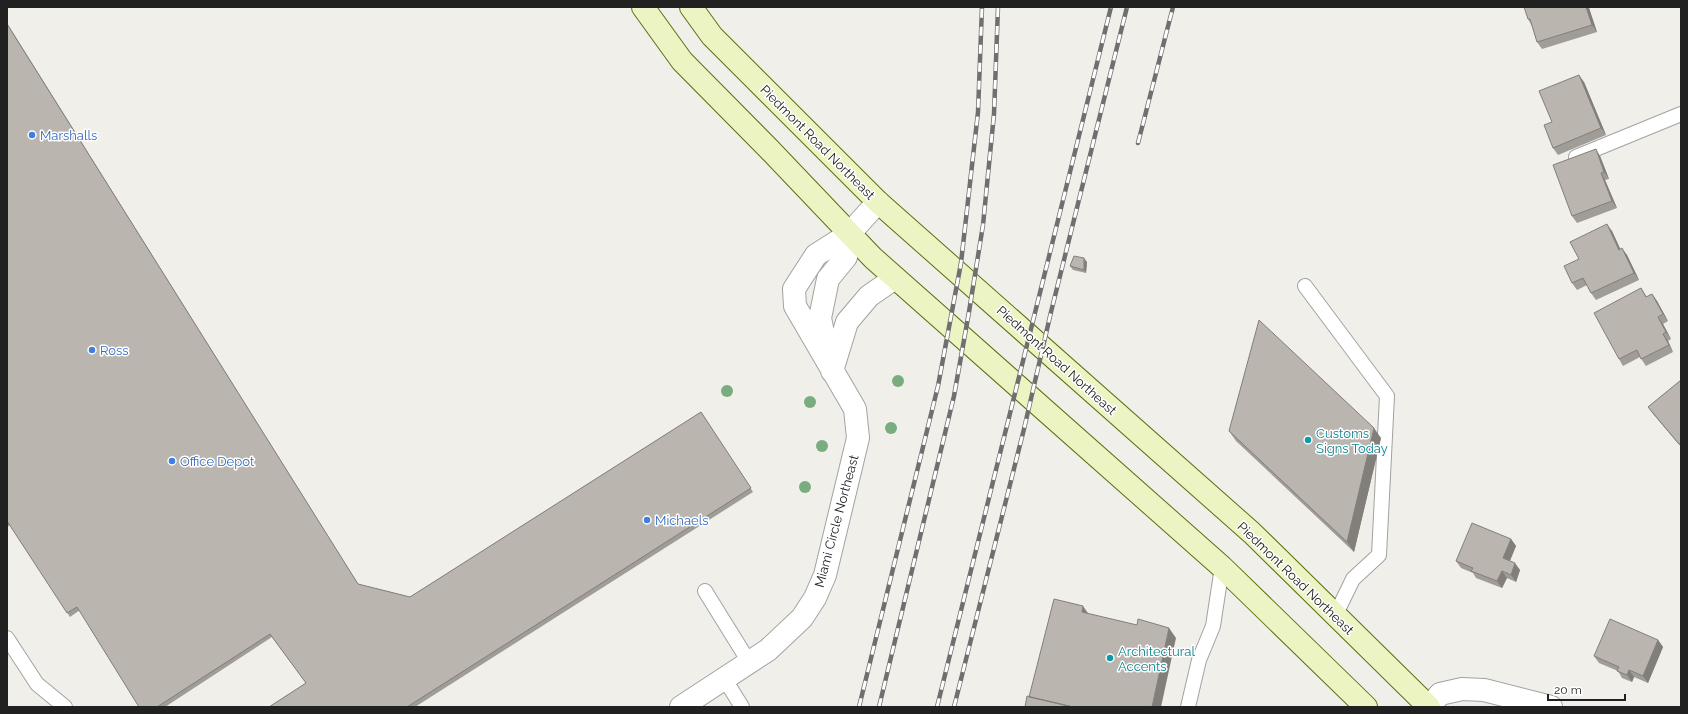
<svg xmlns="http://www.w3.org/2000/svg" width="1688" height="714" font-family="Raleway,sans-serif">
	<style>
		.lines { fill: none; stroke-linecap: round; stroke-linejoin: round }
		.service-casing { stroke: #a2a2a2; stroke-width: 16 }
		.minor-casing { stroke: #a2a2a2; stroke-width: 24 }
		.secondary-casing { stroke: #5b7010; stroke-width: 24 }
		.service { stroke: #fff; stroke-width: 14 }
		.minor { stroke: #fff; stroke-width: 22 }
		.secondary { stroke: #ecf4c3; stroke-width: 22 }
		.rail-casing { stroke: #6f6f6f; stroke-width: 4.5 }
		.rail { stroke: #fff; stroke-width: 3; stroke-dasharray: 9; stroke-linecap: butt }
		.tree { fill: #79ad80 }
		.wall { fill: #a09c96 }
		.shaded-wall { fill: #827f7a }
		.building { fill: #bab5af; stroke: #827f7a }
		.shop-dot { fill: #3f7fe0; stroke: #fff; stroke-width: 1.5 }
		.culture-dot { fill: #0f9aa8; stroke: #fff; stroke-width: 1.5 }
		.labels { text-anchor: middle; stroke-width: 3; stroke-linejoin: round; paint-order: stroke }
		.shop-label { font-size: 13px; fill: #366cbe; stroke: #fff; text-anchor: start }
		.street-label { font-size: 13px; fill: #212121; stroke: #fff }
		.culture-label { font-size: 13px; fill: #0d838f; stroke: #fff; text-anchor: start }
	</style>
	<rect width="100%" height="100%" fill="#f0efe9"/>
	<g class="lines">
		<defs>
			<path id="service" d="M1576,157l105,-43
				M1305,286l82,110 -8,159 -26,24 -18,37
				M705,591l44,71
				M7,638l30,46 28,23
				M724,678l18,29
				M1188,707l11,-47 14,-34 9,-59"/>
			<path id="minor" d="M826,348l-6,-30 8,-39 18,-22 3,-23
				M832,371l15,-49 22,-26 26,-18
				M681,707l87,-57 34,-32 13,-20 10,-23 33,-137 -3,-29 -60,-103 -1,-17 22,-34 33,-21 29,-32
				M1429,707l11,-13 22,-5 22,1 67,17"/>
			<path id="secondary" d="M643,7l39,54 87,88 104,109 349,309 144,140
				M691,7l21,29 166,166 374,331 177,174"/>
		</defs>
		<use href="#service" class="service-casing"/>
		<use href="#minor" class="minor-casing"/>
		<use href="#secondary" class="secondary-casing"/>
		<use href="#service" class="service"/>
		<use href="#minor" class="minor"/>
		<use href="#secondary" class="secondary"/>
		<defs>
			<path id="rail" d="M1138,143l35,-136
				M859,707l79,-321 23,-123 17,-151 4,-105
				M879,707l75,-311 15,-84 14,-87 11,-111 4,-107
				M937,707l174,-700
				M954,707l70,-278 27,-117 76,-305"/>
		</defs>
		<use href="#rail" class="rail-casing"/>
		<use href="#rail" class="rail"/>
	</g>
	<g class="tree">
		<circle cx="898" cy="381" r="6"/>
		<circle cx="727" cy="391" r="6"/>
		<circle cx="810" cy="402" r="6"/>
		<circle cx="891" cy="428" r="6"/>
		<circle cx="822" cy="446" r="6"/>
		<circle cx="805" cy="487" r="6"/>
	</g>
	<path class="wall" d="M1589,8l8,24 -55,17 -5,-7 -5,-16 -4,-7z
		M7,23l351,561 52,13 291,-185 52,80 -338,215h-146l37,-24 -34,-46 -107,70h-26l-59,-97 -10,7 -60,-92 -3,2z
		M1584,82l22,53 -48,20 -5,-7 -1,-26z
		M1600,156l9,23 -4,1 12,28 -40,15 -5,-7z
		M1612,231l8,18 7,6 12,25 -43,20 -5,-7 -4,-8 -10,5 -5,-7 7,-24z
		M1087,262l-1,11 -13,-3 -3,-4z
		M1641,288l6,9 5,-3 5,7 11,20 -5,3 8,15 -3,2 5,11 -27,14 -6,-9 -17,9 -4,-7z
		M1681,380v67l-28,-33 -5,-7z
		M1229,431l152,7 -27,114 -118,-111z
		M1511,539l5,7 -6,15 10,9 -4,12 -9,-4 -5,10 -26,-10 -3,-5 -12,-5 -5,-7z
		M1658,640l5,7 -15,36 -14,-6 -2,5 -10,-4 -4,-7 -19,-8 -5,-7z"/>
	<path class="shaded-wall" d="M1586,7l3,1 8,24 -5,-7z
		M1579,75l5,7 22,53 -5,-7z
		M1596,149l4,7 9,23 -5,-7z
		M1601,173l4,7 12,28 -5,-7z
		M1607,224l5,7 12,26 -5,-7z
		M1622,248l5,7 12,25 -5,-7z
		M1084,258l3,4 -1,11 -2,-3z
		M1652,294l5,7 11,20 -5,-7z
		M1658,317l5,7 8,15 -5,-7z
		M1663,334l5,7 5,11 -4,-7z
		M1374,428l7,10 -27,114 -7,-10z
		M1511,539l5,7 -8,19 -5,-7z
		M1515,563l5,7 -4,12 -5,-7z
		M1502,571l5,7 -5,10 -5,-7z
		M1083,606l7,10 -8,-4z
		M1169,628l7,10 -15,69h-9z
		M1658,640l5,7 -15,36 -5,-7z
		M1629,670l5,7 -2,5 -5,-7z"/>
	<path class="building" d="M1524,7h62l6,18 -55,17 -7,-23h-2z
		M7,24l351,560 52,13 291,-185 50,76 -344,219h-138l37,-24 -36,-49 -113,73h-18l-62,-100 -10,6 -60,-92v1z
		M1579,75l22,53 -48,20 -9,-23 8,-3 -13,-31z
		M1596,149l8,23 -3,1 11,28 -40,15 -19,-51z
		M1607,224l12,26 3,-2 12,25 -43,20 -8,-15 -11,5 -8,-17 15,-7 -9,-17z
		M1074,256l10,2v12l-14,-4z
		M1641,288l5,9 6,-3 11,20 -5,3 8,15 -3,2 6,11 -28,14 -4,-9 -18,9 -25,-46z
		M1259,320l115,108 -27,114 -118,-111z
		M1681,380v63l-2,1 -31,-37z
		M1472,523l39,16 -8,19 12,5 -4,12 -9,-4 -5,10 -26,-10 2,-3 -17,-7z
		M1054,599l29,7 -1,6 55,13 1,-6 31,9 -17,79h-79l-44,-10z
		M1610,619l48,21 -15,36 -14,-6 -2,5 -10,-4 2,-4 -25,-11z
		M1027,696l46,11h-48z"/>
	<g class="shop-dot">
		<circle cx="32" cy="135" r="4"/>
		<circle cx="92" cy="350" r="4"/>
		<circle cx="172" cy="461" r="4"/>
		<circle cx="647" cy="520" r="4"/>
	</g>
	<g class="culture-dot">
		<circle cx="1308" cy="440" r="4"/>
		<circle cx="1110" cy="658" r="4"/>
	</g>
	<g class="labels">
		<g class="shop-label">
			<text x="40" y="140">Marshalls</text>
			<text x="100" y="355">Ross</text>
			<text x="180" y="466">Office Depot</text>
			<text x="655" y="525">Michaels</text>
		</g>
		<g class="street-label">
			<text transform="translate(818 142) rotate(45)" y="5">Piedmont Road Northeast</text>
			<text transform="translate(1057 360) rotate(42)" y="5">Piedmont Road Northeast</text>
			<text transform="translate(836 521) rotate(-75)" y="5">Miami Circle Northeast</text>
			<text transform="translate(1296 578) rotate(44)" y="5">Piedmont Road Northeast</text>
		</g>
		<g class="culture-label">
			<text x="1316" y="438">Customs<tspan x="1316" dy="15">Signs Today</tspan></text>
			<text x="1118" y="656">Architectural<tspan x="1118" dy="15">Accents</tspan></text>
		</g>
	</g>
	<rect width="1688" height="714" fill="none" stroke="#212121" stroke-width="16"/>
	<path d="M1548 694v6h77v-6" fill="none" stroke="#212121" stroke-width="2"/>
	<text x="1554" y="694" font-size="12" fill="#212121" stroke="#ffffff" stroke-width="3" paint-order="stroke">20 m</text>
</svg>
